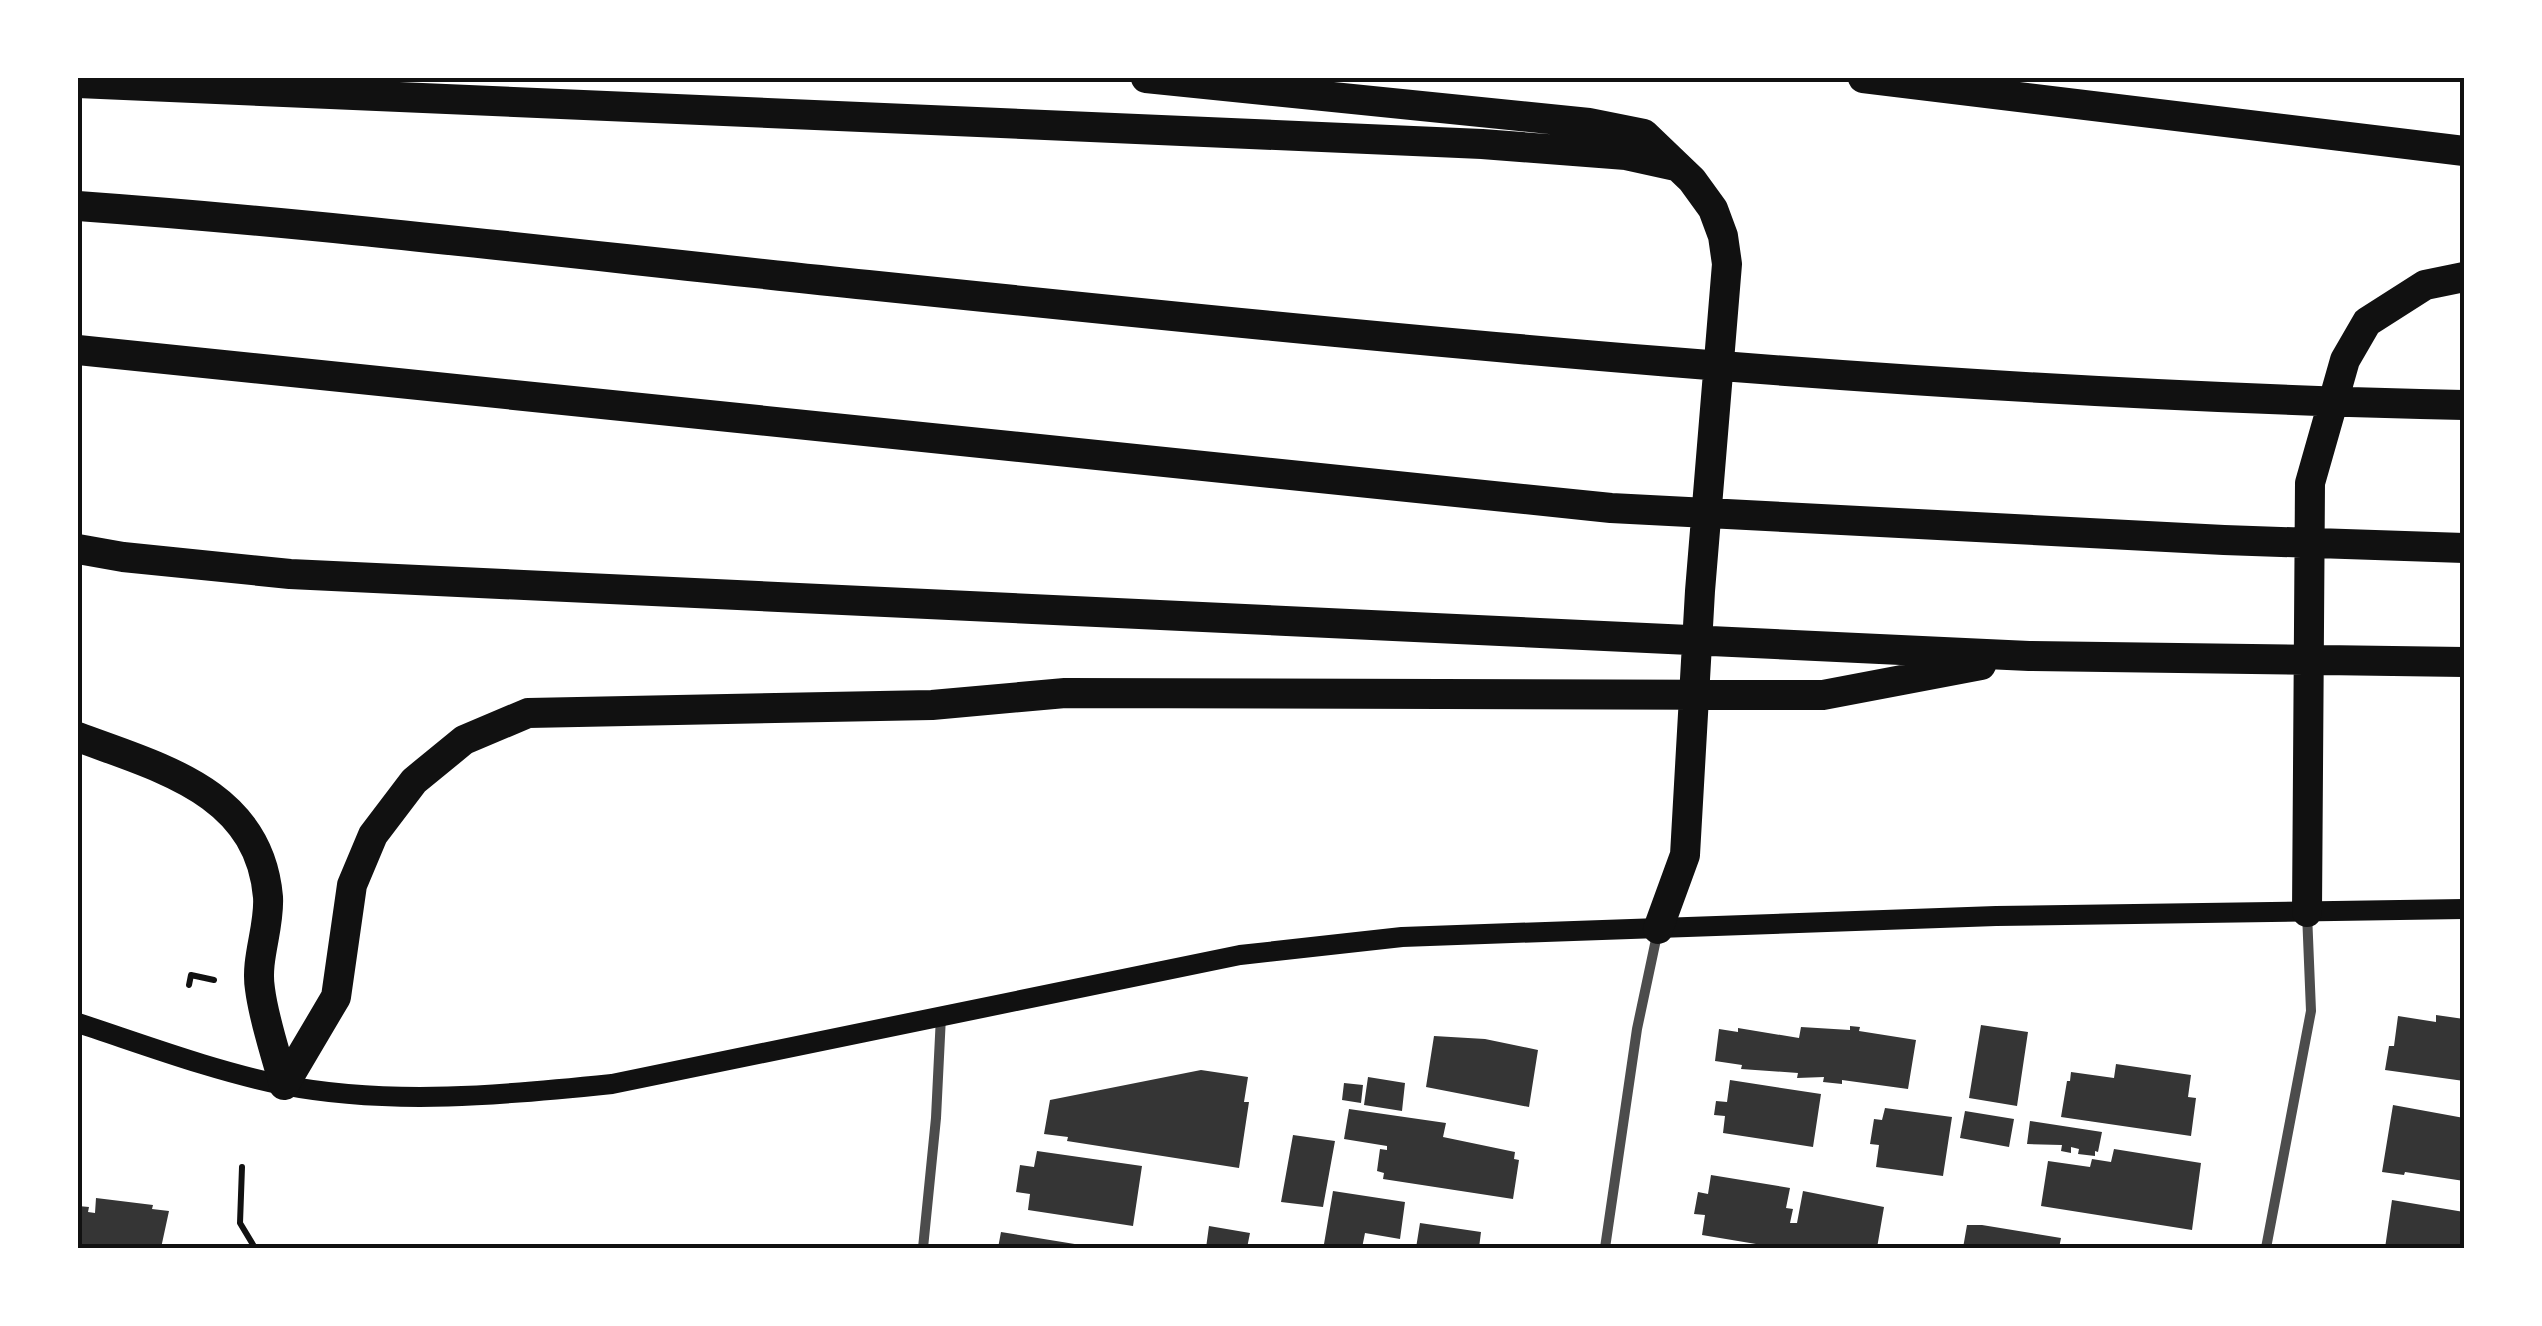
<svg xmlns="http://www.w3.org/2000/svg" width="2542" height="1326" font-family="'IBM Plex Sans',sans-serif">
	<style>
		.building { fill: #353535 }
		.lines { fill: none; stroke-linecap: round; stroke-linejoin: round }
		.path { stroke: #111; stroke-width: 6 }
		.minor { stroke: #4c4c4c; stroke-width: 10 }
		.secondary { stroke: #111; stroke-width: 20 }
		.motorway { stroke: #111; stroke-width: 30 }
		.neatline { fill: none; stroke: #111; stroke-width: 4 }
	</style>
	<rect width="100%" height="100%" fill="#fff"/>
	<path class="building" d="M2436,1015l28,4v62l-79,-11 4,-24h5l4,-30 38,6z
		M1981,1025l47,7 -11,74 -48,-8z
		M1850,1026l10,1 -1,4 57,9 -8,49 -66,-9v4l-19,-2 1,-5 -27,1 1,-5 -57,-4 1,-4 -27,-4 4,-32 19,3v-4l61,10 2,-11 49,3z
		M1434,1036l51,3 53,11 -9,57 -103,-20z
		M2116,1064l75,11 -3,22 8,1 -5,38 -130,-19 6,-36h3l1,-9 43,6z
		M1201,1070l47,7 -4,25h5l-10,66 -172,-27 1,-4 -24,-3 6,-34z
		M1368,1077l37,6 -3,28 -38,-6z
		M1730,1080l91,14 -8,53 -90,-14 2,-17 -11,-1 2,-14 11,1z
		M1344,1083l19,2 -2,18 -19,-3z
		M2393,1105l71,13v63l-59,-9 -1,3 -22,-3z
		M1885,1108l67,9 -9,59 -67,-9 3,-22 -9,-1 4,-25 8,1z
		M1349,1109l97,14 -3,14 72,15 -1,7 5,1 -6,39 -130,-20 1,-6 -7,-2 3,-22 7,1v-4l-43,-7z
		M1965,1111l49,8 -5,28 -49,-9z
		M2030,1121l72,11 -4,20 -3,-1v5l-17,-2 1,-5 -8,-2v6l-10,-2 1,-6 -35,-1z
		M1293,1135l42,6 -12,66 -42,-5z
		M2114,1149l87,14 -9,67 -151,-24 7,-45 42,6 2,-8 19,3z
		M1037,1151l105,15 -9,60 -105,-16 2,-16 -14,-2 4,-27 14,2z
		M1711,1175l79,13 -4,20 7,1 -3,14h7l6,-32 81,16 -7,41h-97l-78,-13 3,-20 -11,-1 4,-22 10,2z
		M1333,1191l72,11 -5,37 -35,-6 -3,15 -38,-4z
		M96,1198l57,7 -1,4 17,2 -8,37h-83v-42l11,1 -1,5 7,1z
		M2392,1200l72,12v36h-79z
		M1420,1223l61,9 -2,16h-63z
		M1967,1225h15l79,13 -2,10h-96z
		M1209,1226l41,7 -3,15h-41z
		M1001,1232l86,14v2h-89z"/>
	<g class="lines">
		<path class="path" d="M189,985l2,-10 23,5
			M242,1167l-2,56 15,25"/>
		<path class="minor" d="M923,1248l13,-130 5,-102
			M1605,1248l32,-219 21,-99
			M2266,1248l45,-237 -4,-98"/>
		<path class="secondary" d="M78,1023c67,22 136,48 205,62 107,21 223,10 329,-1l628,-129 162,-18 594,-21 468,-7"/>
		<path class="motorway" d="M1146,78l443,45 55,11 48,46 21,29 10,27 4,28 -27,327 -15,264 -27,74
			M1863,78l601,73
			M78,83l1404,61 144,11 50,11
			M78,206c264,19 527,52 790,79 531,55 1063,109 1596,120
			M78,350l1533,158 613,32 240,8
			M78,549l45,8 167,17 1739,82 435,6
			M78,737c83,31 181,55 190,160 2,30 -13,62 -8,92 4,32 16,65 24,96
			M2307,912l3,-429 35,-123 22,-38 58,-37 39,-8
			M284,1085l52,-88 16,-112 21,-50 41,-54 50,-41 64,-27 404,-8 133,-12 758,2 158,-30"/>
	</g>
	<rect width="2542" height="1326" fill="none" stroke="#ffffff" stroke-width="160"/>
	<rect x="80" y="80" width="2382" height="1166" class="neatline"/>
</svg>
